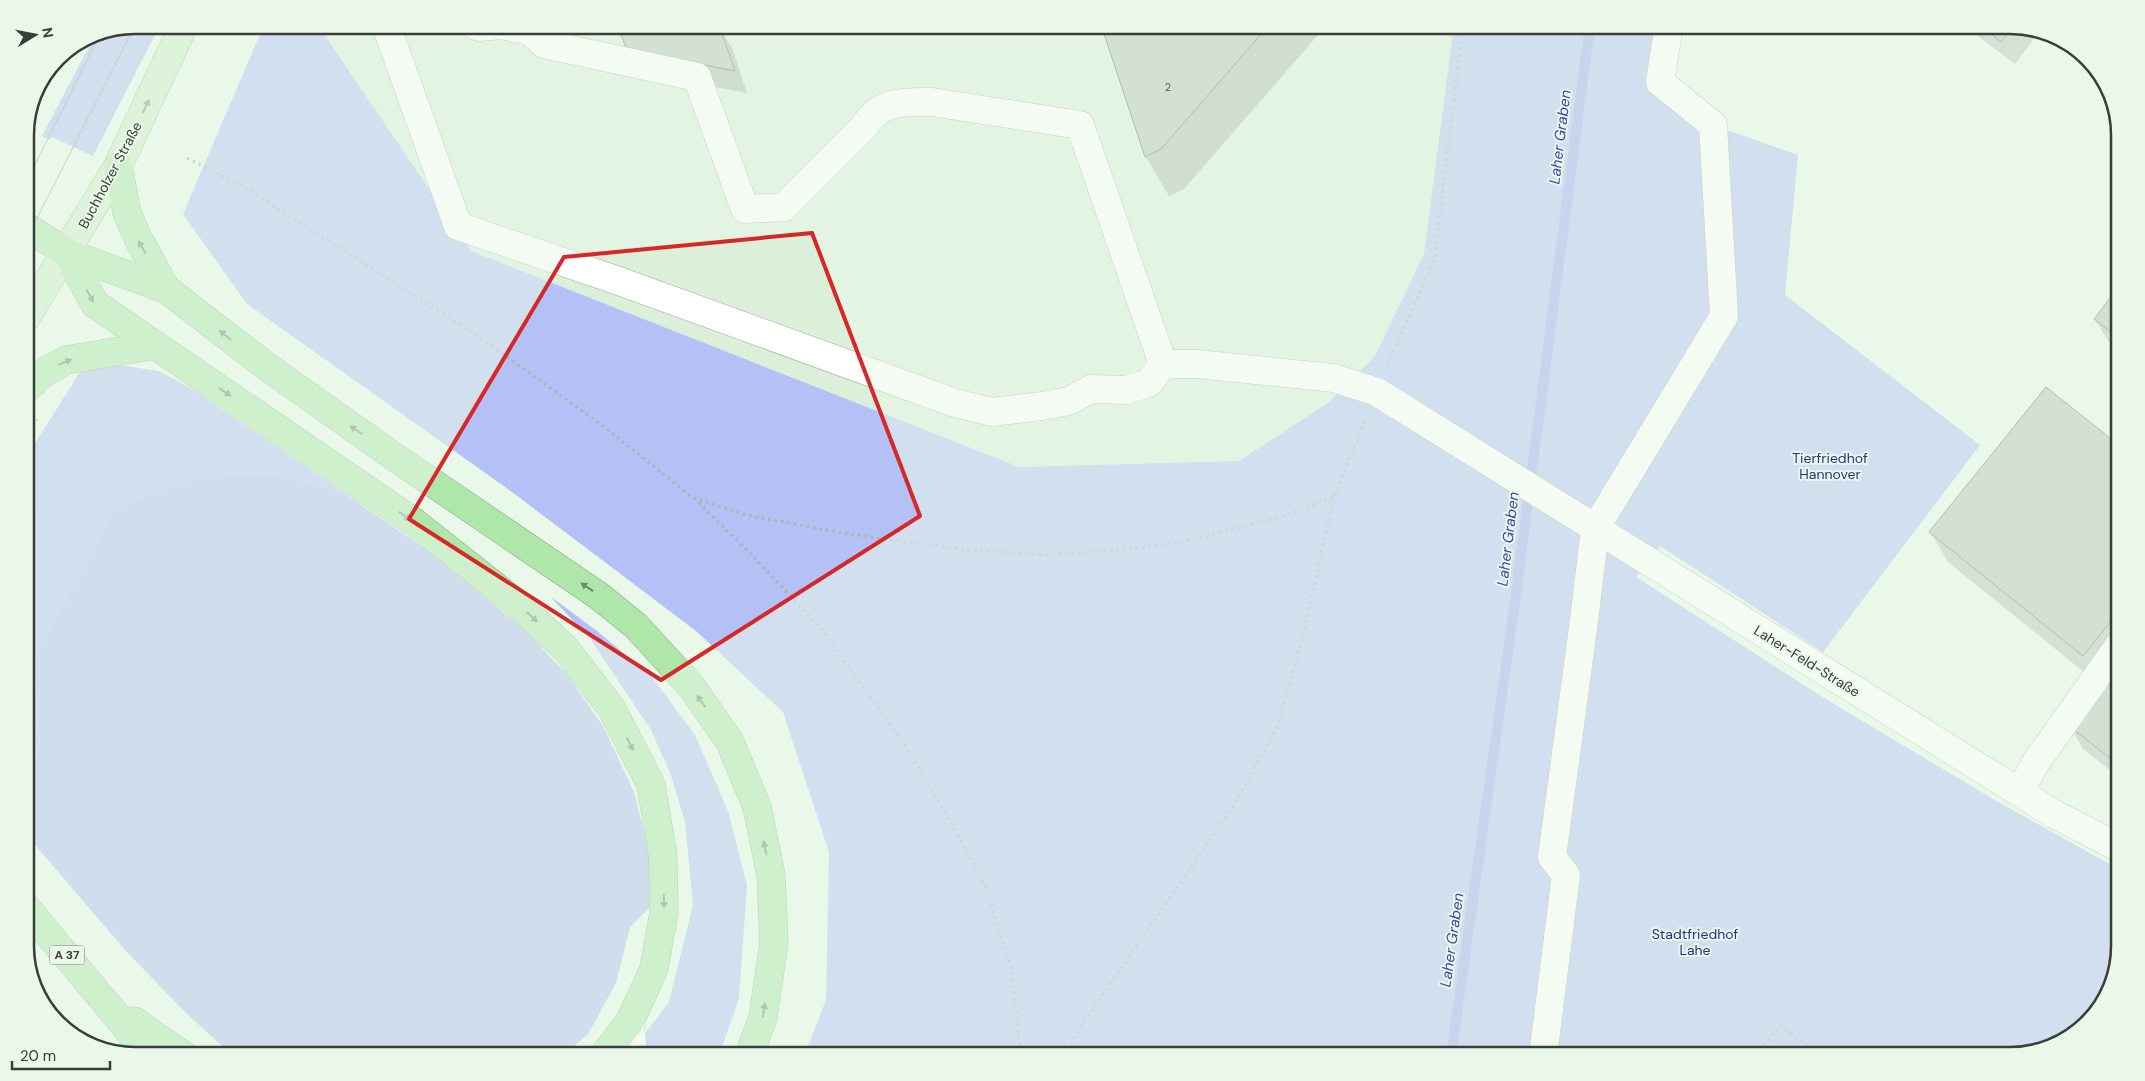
<svg xmlns="http://www.w3.org/2000/svg" width="2145" height="1081" font-family="'DM Sans',sans-serif">
	<style>
		.built { fill: #dbefd9 }
		.green { fill: #b3c1f6 }
		.forest { fill: #afbcf1 }
		.shadow { fill: #0003 }
		.lines { fill: none; stroke-linecap: round; stroke-linejoin: round }
		.stream { stroke: #9babf0; stroke-width: 10 }
		.building { fill: #b8c5b6; stroke: #6e7a6d }
		.minor-casing { stroke: #9eab9d; stroke-width: 29 }
		.major-casing { stroke: #86ab81; stroke-width: 29 }
		.highway-casing { stroke: #86ab81; stroke-width: 29 }
		.path { stroke: #acb7ab; stroke-width: 3; stroke-dasharray: 2.5 4; stroke-linecap: butt }
		.minor { stroke: #fff; stroke-width: 28 }
		.major { stroke: #cff0cb; stroke-width: 28 }
		.highway { stroke: #afe6a9; stroke-width: 28 }
		.tram { stroke: #99a398; stroke-width: 1 }
		.oneway { fill: #7c8e7a }
		.oneway2 { fill: #6e8a6b }
		.marked { fill: none; stroke: #d62828; stroke-width: 4; stroke-linejoin: round }
		.labels { text-anchor: middle; stroke-width: 4; stroke-linejoin: round; paint-order: stroke }
		.number-label { font-size: 11px; fill: #596058 }
		.shield { fill: #eaf8e9; stroke: #6e766d; stroke-width: 1 }
		.shield-label { font-size: 12px; font-weight: bold; fill: #393e38 }
		.street-label { font-size: 14px; fill: #393e38; stroke: #eaf8e9 }
		.park-label { font-size: 14px; fill: #292d8f; stroke: #eaf8e9 }
		.water-label { font-size: 15px; font-style: italic; fill: #3c47aa; stroke: #eaf8e9 }
		.rim { fill: none; stroke: #393e38; stroke-width: 2.5 }
	</style>
	<rect width="100%" height="100%" fill="#eaf8e9"/>
	<path class="built" d="M318,25h1136l-30,229 -49,102 -46,46 -90,59 -220,6 -548,-216z"/>
	<path class="green" d="M135,25h25l-67,131 -41,-19 -2,3 -8,-4 54,-103z
		M264,25h54l153,226 548,216 220,-6 90,-59 46,-46 49,-102 30,-229h215l-8,57 52,43 85,30 -13,140 195,150 -157,207 -163,-106 -24,31 188,121 169,101 127,71v76l-11,48 -38,44 -61,18h-1206l22,-56 3,-148 -46,-140 -87,-81 -184,-139 -265,-188 -64,-90z
		M119,365l39,6 33,17 152,104 -61,-15 -247,182 5,89 -15,19v-308l57,-90z
		M550,596l47,35 55,46 43,58 33,76 19,74 -8,113 -20,58h-91l41,-54 24,-97 -8,-83 -14,-47 -20,-45 -60,-90z"/>
	<path class="forest" d="M282,477l61,15 97,67 89,75 39,42 35,50 31,66 16,63v52l-20,20 -14,56 -28,51 -25,22h-330l-48,-44 -60,-62 -100,-117v-66l15,-19 -5,-89 81,-150 81,-31z"/>
	<path class="shadow" d="M618,25h108l-5,5 11,18 15,45 -106,-20z
		M1102,25h211l4,11 -133,153 -15,7 -23,-39z
		M1970,25h40l29,7 -24,32 -40,-30z
		M2120,295v55l-12,-9 -13,-22z
		M2120,447v213l-16,20 16,13v85l-37,-29 -13,-23 31,-40 -153,-124 -17,-29z"/>
	<g class="lines">
		<path class="stream" d="M1451,1056l62,-440 77,-591"/>
	</g>
	<path class="building" d="M617,25h102l16,46 -108,-21z
		M1101,25h168l-108,124 -16,8z
		M1979,25h31l4,1 -13,16z
		M2116,290l4,3v46l-26,-20z
		M2046,387l74,59v164l-37,46 -154,-124z
		M2105,679l15,12v75l-51,-40z"/>
	<g class="lines">
		<defs>
			<path id="minor" d="M386,25l72,201 158,54 339,123 37,9 50,-6 27,-5 22,-12 35,1 23,-7 14,-19
				M475,25l4,2 21,-2
				M501,25l29,6 14,13 153,33 48,132 39,-2 80,-80c16,-27 39,-25 68,-25l148,23 83,239
				M1163,364h34l137,14 43,14 677,422 66,34
				M2020,793l14,-28 86,-121
				M629,1056l3,-14 -3,-19
				M1543,1056l23,-181 -14,-18 32,-236 11,-92 129,-213 -11,-191 -53,-43 9,-57"/>
			<path id="major" d="M25,319l93,-153 66,-141"/>
			<path id="highway" d="M118,166l9,47 11,25 28,51
				M25,226l42,27 99,36 100,77 130,92 203,138 37,30 55,60 39,56 27,65 14,68 3,68 -11,74 -14,39
				M67,253l28,51 319,218 101,80 50,46 47,61 39,76 12,71 1,56 -10,57 -25,54 -26,33
				M25,390l20,-18 21,-12 90,-15
				M25,906l125,150
				M134,1021l50,35"/>
		</defs>
		<use href="#minor" class="minor-casing"/>
		<use href="#major" class="major-casing"/>
		<use href="#highway" class="highway-casing"/>
		<path class="path" d="M187,158l57,29 235,150 124,89 90,72 53,17 102,19 111,15 87,6 80,-6 57,-7 100,-26 51,-19
			M1388,364l46,-103 29,-236
			M25,437l12,-18
			M694,498l58,57 70,75 84,117 43,72 36,67 26,80 10,90
			M1065,1056l17,-31 149,-215 46,-82 26,-92 31,-139 31,-76
			M1756,1056l24,-31 41,31"/>
		<use href="#minor" class="minor"/>
		<use href="#major" class="major"/>
		<use href="#highway" class="highway"/>
		<path class="tram" d="M25,185l76,-153
			M25,242l110,-217"/>
	</g>
	<defs><path id="oneway-solid" d="M-6-.8H1V-3.2L6.5 0L1 3.2V.8H-6Z" transform="scale(1.25)"/></defs>
	<use class="oneway" href="#oneway-solid" transform="translate(146 106) rotate(-65)"/>
	<g class="oneway2">
		<use href="#oneway-solid" transform="translate(142 247) rotate(-120)"/>
		<use href="#oneway-solid" transform="translate(90 296) rotate(61)"/>
		<use href="#oneway-solid" transform="translate(225 335) rotate(-142)"/>
		<use href="#oneway-solid" transform="translate(65 362) rotate(-22)"/>
		<use href="#oneway-solid" transform="translate(225 392) rotate(34)"/>
		<use href="#oneway-solid" transform="translate(356 430) rotate(-145)"/>
		<use href="#oneway-solid" transform="translate(405 516) rotate(35)"/>
		<use href="#oneway-solid" transform="translate(587 587) rotate(-146)"/>
		<use href="#oneway-solid" transform="translate(532 617) rotate(43)"/>
		<use href="#oneway-solid" transform="translate(701 701) rotate(-125)"/>
		<use href="#oneway-solid" transform="translate(630 744) rotate(63)"/>
		<use href="#oneway-solid" transform="translate(765 848) rotate(-102)"/>
		<use href="#oneway-solid" transform="translate(664 901) rotate(89)"/>
		<use href="#oneway-solid" transform="translate(764 1010) rotate(-81)"/>
	</g>
	<path d="M0 0H2145V1081H0ZM812,233l108,283 -259,164 -252,-161 155,-262z" fill="#eaf8e9" fill-opacity=".55" fill-rule="evenodd"/>
	<path class="marked" d="M812,233l108,283 -259,164 -252,-161 155,-262z"/>
	<g class="labels">
		<g class="number-label">
			<text x="1168" y="91">2</text>
		</g>
		<rect class="shield" x="49.5" y="945.5" width="35" height="19" rx="4"/>
		<g class="shield-label">
			<text x="67" y="959">A 37</text>
		</g>
		<g class="street-label">
			<text transform="translate(110 175) rotate(-62)" y="5">Buchholzer Straße</text>
			<text transform="translate(1807 661) rotate(32)" y="5">Laher-Feld-Straße</text>
		</g>
		<g class="park-label">
			<text x="1830" y="463">Tierfriedhof<tspan x="1830" dy="16">Hannover</tspan></text>
			<text x="1695" y="939">Stadtfriedhof<tspan x="1695" dy="16">Lahe</tspan></text>
		</g>
		<g class="water-label">
			<text transform="translate(1560 137) rotate(-83)" y="5">Laher Graben</text>
			<text transform="translate(1508 539) rotate(-83)" y="5">Laher Graben</text>
			<text transform="translate(1452 940) rotate(-82)" y="5">Laher Graben</text>
		</g>
	</g>
	<path d="M0 0H2145V1081H0ZM135 34H2010A101 101 0 0 1 2111 135V946A101 101 0 0 1 2010 1047H135A101 101 0 0 1 34 946V135A101 101 0 0 1 135 34Z" fill="#eaf8e9" fill-rule="evenodd"/>
	<path class="rim" d="M135 34H2010A101 101 0 0 1 2111 135V946A101 101 0 0 1 2010 1047H135A101 101 0 0 1 34 946V135A101 101 0 0 1 135 34Z"/>
	<g transform="translate(35 35) rotate(80)" stroke="#eaf8e9" stroke-width="4" paint-order="stroke">
	<path d="M0-4L9 19L0 12L-9 19Z" fill="#393e38"/>
	<text y="-8" font-size="14" font-weight="bold" text-anchor="middle" fill="#393e38">N</text>
	</g>
	<path d="M12 1061v8h98v-8" fill="none" stroke="#393e38" stroke-width="2.5"/>
	<text x="20" y="1061" font-size="15" fill="#393e38" stroke="#eaf8e9" stroke-width="4" paint-order="stroke">20 m</text>
</svg>
